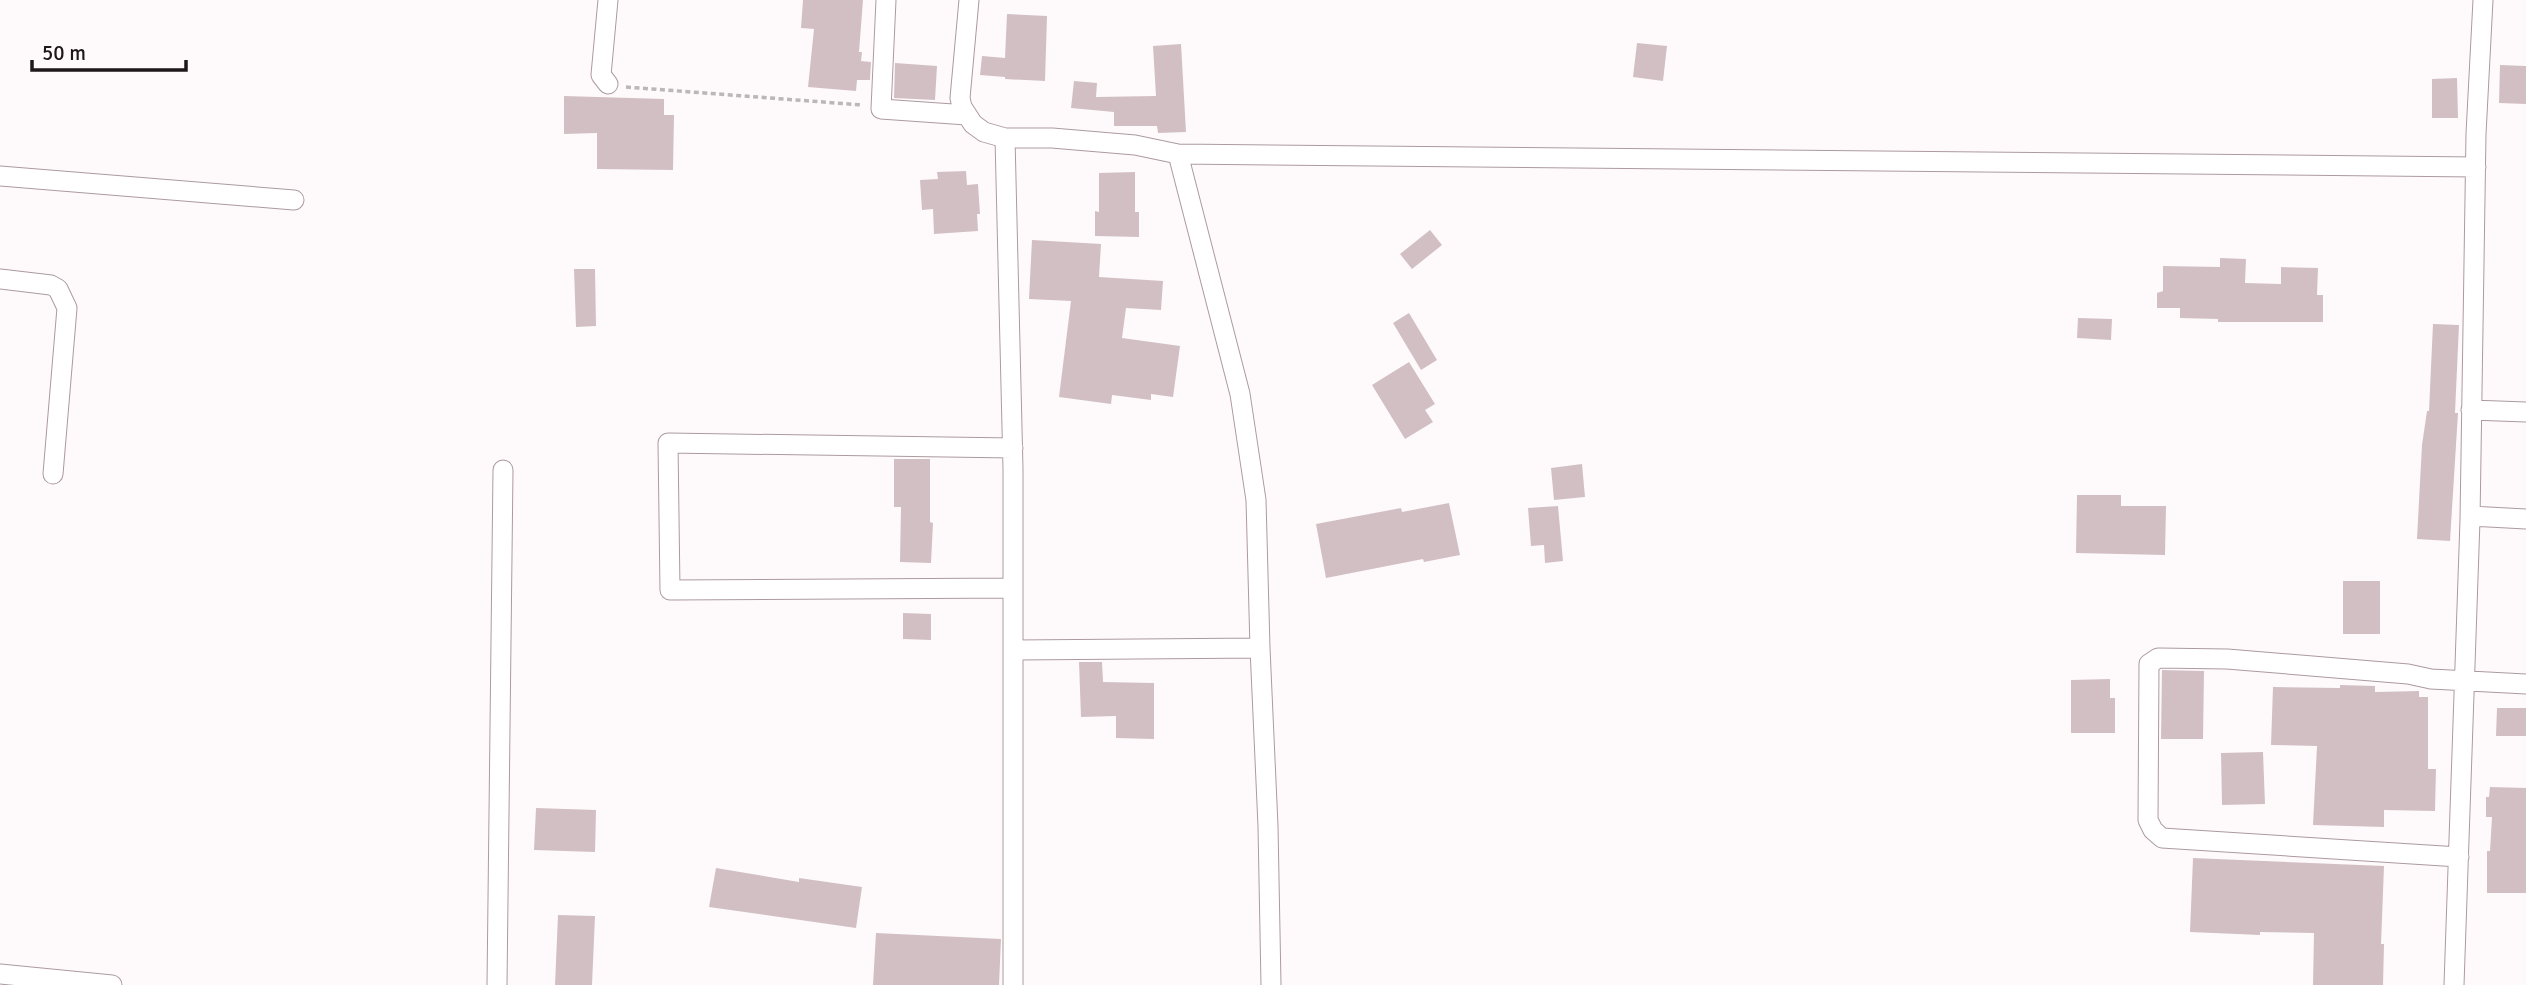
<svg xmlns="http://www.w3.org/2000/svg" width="2526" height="985" font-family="Signika,sans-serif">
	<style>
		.building { fill: #d2bfc4 }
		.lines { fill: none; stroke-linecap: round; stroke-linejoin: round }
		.minor-casing { stroke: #ac9a9f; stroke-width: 21 }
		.path { stroke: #bbb6b7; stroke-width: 3.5; stroke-dasharray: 5 3.5; stroke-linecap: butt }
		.minor { stroke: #fff; stroke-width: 19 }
	</style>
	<rect width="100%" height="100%" fill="#fefafb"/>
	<path class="building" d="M803,0h60l-4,52h3l-1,9 10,1 -1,18h-13l-1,11 -48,-4 6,-58 -13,-1z
		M1007,14l40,2 -2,65 -40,-2v-2l-25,-2 2,-19 23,2z
		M1637,43l30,3 -4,35 -30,-4z
		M1181,44l5,88 -28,1 -1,-7h-43v-14l-43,-4 3,-27 23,2 -1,14 60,-1 -3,-50z
		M895,63l42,3 -2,34 -41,-2z
		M2500,65l26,1v38l-27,-1z
		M2457,78l1,40h-26v-39z
		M564,96l100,3v16h10l-1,55 -76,-1v-36l-33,1z
		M966,171l1,14 11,-1 2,30h-3l1,17 -44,3 -1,-25 -11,1 -2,-30 18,-1 -1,-7z
		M1135,172v40h4v25l-44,-1v-25l4,1v-39z
		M1430,230l12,15 -30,24 -12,-15z
		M1032,240l69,4 -2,33 64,4 -2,29 -35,-2 -4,30 58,8 -7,51 -22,-3v6l-39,-5 -1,9 -52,-7 12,-96 -42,-2z
		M2220,258l26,1 -1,24 36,1v-17l37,1 -1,27h6v27h-105v-3l-38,-1v-10h-23v-15l6,-2v-25l57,1z
		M574,269h21l1,57 -20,1z
		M1409,313l28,47 -16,10 -28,-47z
		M2078,318l34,1 -1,21 -34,-2z
		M2433,324l26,1 -4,88h3l-8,128 -33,-2 5,-94 5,-34h2z
		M1409,362l26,42 -10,6 8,12 -28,17 -33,-54z
		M894,459h36v63l3,1 -2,40 -31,-1 1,-55h-7z
		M1582,464l3,33 -31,3 -3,-32z
		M2077,495h44v11h45l-1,49 -89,-2z
		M1449,503l11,52 -36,7 -1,-3 -97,19 -10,-54 85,-16 1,4z
		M1558,506l5,55 -18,2 -1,-18 -13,1 -3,-38z
		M2343,581h37v53h-37z
		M903,613l28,1v26l-28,-1z
		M1079,662h23l1,20 51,1v56l-38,-1v-22l-35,1z
		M2162,670l42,1 -1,68h-42z
		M2110,679v19h5v35h-44v-53z
		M2340,685l35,1v6l44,-1v6h9v72h8l-1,42 -51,-1v17l-71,-2 4,-79 -46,-1 2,-58 67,1z
		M2497,708h29v28h-30z
		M2263,752l2,52 -43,1 -1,-52z
		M2490,787l36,1v105h-39v-42h3l2,-34h-6v-20h3z
		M536,808l60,2 -1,42 -61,-2z
		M2193,858l191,8 -3,78h3l-1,41h-70l1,-52 -54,-1v3l-70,-3z
		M716,868l83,14v-4l63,9 -6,41 -147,-21z
		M558,915l37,1 -3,69h-37z
		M876,933l125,6 -2,46h-126z"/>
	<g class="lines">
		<defs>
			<path id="minor" d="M608,0l-7,75 7,9
				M886,0l-5,109 86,6
				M969,0l-9,98 2,9 11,17 11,8 21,6h47l83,7 43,9 1298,13
				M1005,138l8,331v516
				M1178,154l62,240 16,106 4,148 8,178 3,159
				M0,176l294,24
				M0,279l51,6 7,4 9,19 -14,166
				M2471,410l55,2
				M1013,448l-345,-5 2,147 343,-2
				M2470,516l56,3
				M1013,650l247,-2
				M2459,857l-297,-19 -9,-8 -5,-10 1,-156 9,-6 69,1 181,15 23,5 95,5
				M0,974l112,11
				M497,985l6,-515
				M2454,985l16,-465 6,-386 7,-134"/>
		</defs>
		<use href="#minor" class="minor-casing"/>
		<path class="path" d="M626,87l236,18"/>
		<use href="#minor" class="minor"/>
	</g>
	<path d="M32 60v10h154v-10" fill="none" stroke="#1f181a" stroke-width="3.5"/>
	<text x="42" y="60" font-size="21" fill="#1f181a" stroke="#fefafb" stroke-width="5" paint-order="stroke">50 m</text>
</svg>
